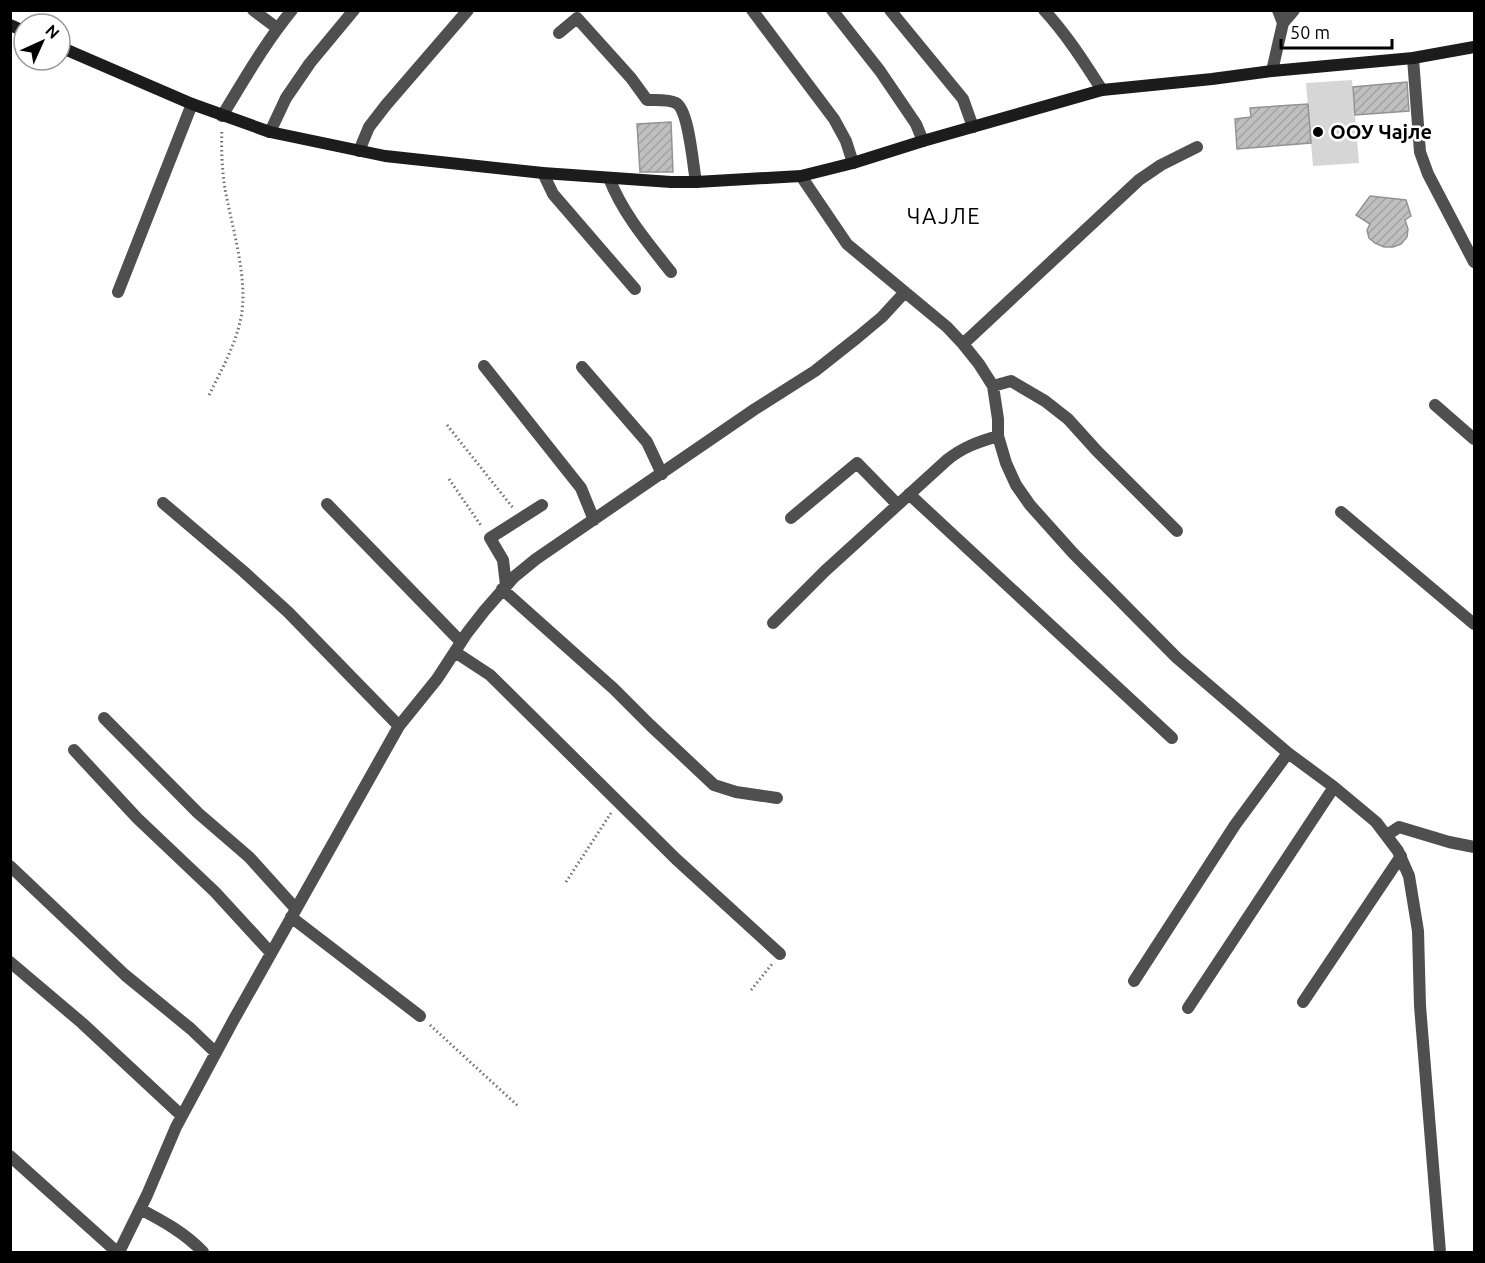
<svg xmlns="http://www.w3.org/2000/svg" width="1485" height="1263" font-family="Ubuntu,sans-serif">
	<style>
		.pitch { fill: #d6d6d6 }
		.building { fill: url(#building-hatch); stroke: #939393; stroke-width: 1.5 }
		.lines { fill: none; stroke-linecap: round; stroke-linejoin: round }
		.path { stroke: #717171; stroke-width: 3; stroke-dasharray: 1.5 3; stroke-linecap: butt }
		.street { stroke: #4f4f4f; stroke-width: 12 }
		.secondary { stroke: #1c1c1c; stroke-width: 12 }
		.poi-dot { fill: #000; stroke: #fff; stroke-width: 2 }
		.labels { text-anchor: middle; stroke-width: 5; stroke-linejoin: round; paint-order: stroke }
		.poi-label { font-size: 20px; font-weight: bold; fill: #000; stroke: #fff; text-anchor: start }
		.quarter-label { font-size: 22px; letter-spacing: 1.5px; fill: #000; stroke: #fff }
	</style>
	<defs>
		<pattern id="building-hatch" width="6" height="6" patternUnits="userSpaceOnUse" patternTransform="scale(1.5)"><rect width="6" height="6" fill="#bfbfbf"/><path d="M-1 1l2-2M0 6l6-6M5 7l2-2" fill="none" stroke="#a2a2a2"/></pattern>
	</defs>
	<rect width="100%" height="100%" fill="#fff"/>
	<path class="pitch" d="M1352,80l7,83 -46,3 -7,-83z"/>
	<path class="building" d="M1407,82l2,29 -54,4 -2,-28z
		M1308,104l3,39 -74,6 -2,-30 16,-2 -1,-9z
		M671,122l2,50h-33l-3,-48z
		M1370,196l36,4 5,16 -6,4 3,9 -1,8 -6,7 -8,3h-9l-9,-4 -6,-5 -2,-8 3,-6 -14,-9z"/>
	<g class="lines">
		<path class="path" d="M209,395c12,-24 25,-47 31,-73 10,-39 -8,-94 -15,-133 -3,-19 -4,-40 -3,-60
			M447,425l66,83
			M449,479l33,48
			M566,882l45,-69
			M751,990l21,-26
			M430,1025l88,81"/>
		<path class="street" d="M253,10l24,18
			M752,10l82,109 12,22 7,22
			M832,10l48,61 36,53 7,17
			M890,10l73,89 10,28
			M1044,10c23,25 40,52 58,80
			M1283,23l11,-13
			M559,33l18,-15 54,60 16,22c9,0 22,-1 29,3 13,7 17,63 20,79
			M1413,58l7,94 8,22 46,88
			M1272,71l11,-48 -5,-13
			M222,116c22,-36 43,-73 70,-106
			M270,132l16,-34 24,-35 44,-53
			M359,151l10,-24 17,-22 82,-95
			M543,173l10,21 82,95
			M801,176l46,68 100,83 16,17 16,20 14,22 5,33v17l8,27 10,22 14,20 43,48 104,105 111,95 46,34 42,35 22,29 11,25 9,55 2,75 20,246
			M609,178c14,36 39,65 62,94
			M118,292l74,-188
			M963,344l176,-164 22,-15 36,-18
			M484,366l97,122 13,32
			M582,367l65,75 15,32
			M993,386l18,-5 34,20 23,18 29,32 80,80
			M1435,405l39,34
			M909,494l263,244
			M163,503l80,68 45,41 111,114
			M327,504l134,138
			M1341,512l133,112
			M791,518l66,-55 40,41
			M506,585l-3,-25 -13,-22 52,-33
			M502,589l112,100 36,36 64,60 22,7 41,6
			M773,623l52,-52 122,-111c16,-13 31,-18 51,-24
			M455,652l35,23 186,184 104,95
			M104,718l94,95 51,44 47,52
			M74,750l63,68 78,74 56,61
			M1387,835l12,-8 50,15 25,5
			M10,866l115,109 66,54 25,24
			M291,917l129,99
			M10,962l72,61 100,93
			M1134,981l101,-156 53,-72
			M1303,1002l98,-146
			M1188,1008l146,-221
			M10,1156l107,96
			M140,1209c23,12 45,24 63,43
			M119,1252l28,-57 29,-68 57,-106 166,-295 38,-47 30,-46 18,-23 29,-33 22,-18 219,-150 60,-38 43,-34 24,-20 23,-25"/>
		<path class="secondary" d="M10,25l14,6
			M60,47l132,57 78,28 115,24 158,17 128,9h25l105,-6 52,-13 70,-22 179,-51 110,-11 60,-8 141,-13 61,-11"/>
	</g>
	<circle class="poi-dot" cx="1318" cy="132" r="6"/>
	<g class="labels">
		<g class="poi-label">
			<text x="1330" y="139">ООУ Чајле</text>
		</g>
		<g class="quarter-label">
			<text x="944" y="224">ЧАЈЛЕ</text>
		</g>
	</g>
	<rect width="1485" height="1263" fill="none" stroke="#000000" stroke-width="24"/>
	<g transform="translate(42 42) rotate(45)"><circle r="28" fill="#ffffff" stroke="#999999" stroke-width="1.5"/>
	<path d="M0-4.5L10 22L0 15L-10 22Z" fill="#000000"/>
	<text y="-9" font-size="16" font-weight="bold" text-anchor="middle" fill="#000000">N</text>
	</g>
	<path d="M1281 39v9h111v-9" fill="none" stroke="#000000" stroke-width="3"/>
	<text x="1290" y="39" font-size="18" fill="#000000" stroke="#ffffff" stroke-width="4.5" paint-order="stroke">50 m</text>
</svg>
